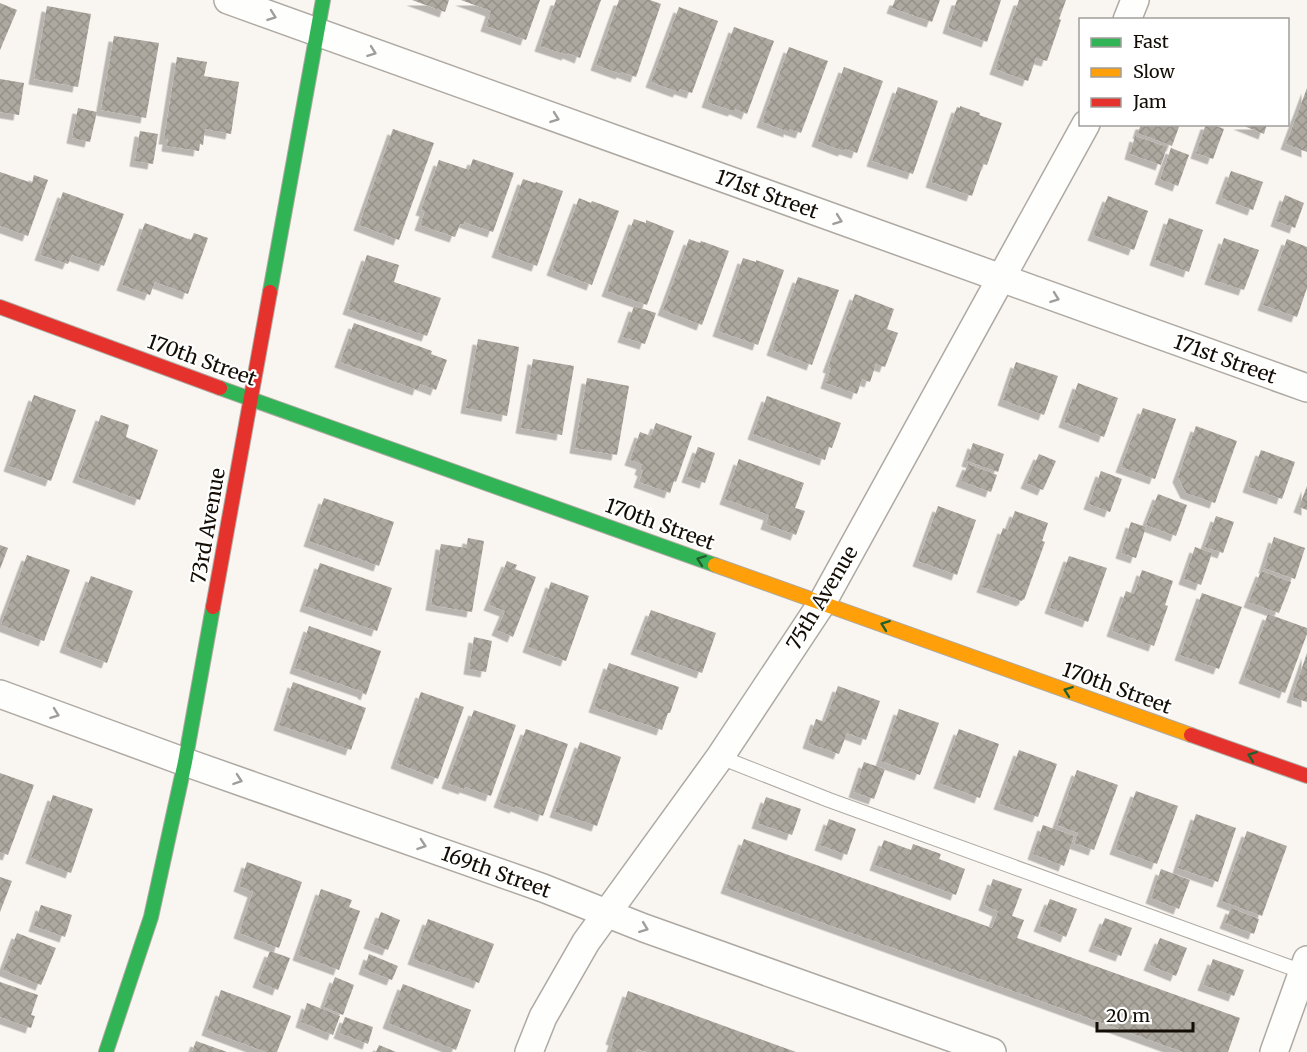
<svg xmlns="http://www.w3.org/2000/svg" width="1307" height="1052" font-family="Merriweather,serif">
	<style>
		.building { fill: url(#building-cross-hatch); filter: url(#shadow) }
		.lines { fill: none; stroke-linecap: round; stroke-linejoin: round }
		.lane-casing { stroke: #aea9a2; stroke-width: 16 }
		.street-casing { stroke: #aea9a2; stroke-width: 30 }
		.fast-casing { stroke: #aea9a2; stroke-width: 16 }
		.slow-casing { stroke: #aea9a2; stroke-width: 16 }
		.jam-casing { stroke: #aea9a2; stroke-width: 16 }
		.lane { stroke: #fefefd; stroke-width: 14 }
		.street { stroke: #fefefd; stroke-width: 27 }
		.fast { stroke: #30b455; stroke-width: 14 }
		.slow { stroke: #ff9f0a; stroke-width: 14 }
		.jam { stroke: #e5322d; stroke-width: 14 }
		.oneway { stroke: #a09e9a }
		.oneway2 { stroke: #22602d }
		.labels { text-anchor: middle; stroke-width: 4.5; stroke-linejoin: round; paint-order: stroke }
		.street-label { font-size: 20px; fill: #130d05; stroke: #fff }
	</style>
	<defs>
		<pattern id="building-cross-hatch" width="8" height="8" patternUnits="userSpaceOnUse" patternTransform="scale(1.5)"><rect width="8" height="8" fill="#aea9a0"/><path d="M0 0l8 8M0 8l8-8" fill="none" stroke="#959088"/></pattern>
		<filter id="shadow"><feDropShadow dx="-5.5" dy="5.5" stdDeviation="0" flood-color="#0004"/></filter>
	</defs>
	<rect width="100%" height="100%" fill="#f9f5f0"/>
	<path class="building" d="M412,0h37l-4,12z
		M461,0h79l-14,40 -40,-14 5,-15z
		M556,0h45l-21,58 -12,-5 -1,2 -27,-9z
		M619,0h31l11,4 -25,73 -14,-5 -1,2 -25,-9z
		M895,0h45l-8,22 -40,-14z
		M957,0h44l-14,42 -39,-14z
		M1019,0h47l-7,19 2,1 -14,41 -11,-3 -8,23 -33,-12z
		M0,3l17,7 -17,40z
		M47,6l44,8 -13,73 -44,-8z
		M679,7l39,14 -26,72 -12,-4 -2,3 -27,-10z
		M734,27l40,14 -27,73 -12,-5 -2,2 -26,-9z
		M114,36l45,7 -13,75 -45,-8z
		M789,47l39,14 -27,72 -12,-4v3l-27,-10z
		M177,57l30,5 -3,14 35,6 -8,52 -26,-5 -2,16 -3,-1 -1,7 -32,-5 1,-7h-4z
		M844,67l39,14 -26,72 -12,-4 -2,2 -26,-10z
		M0,79l24,4 -5,32 -19,-3z
		M898,87l40,14 -25,73 -41,-13z
		M1307,88v64l-21,-8z
		M960,106l20,7 -1,2 23,8 -15,42 -4,-1 -11,32 -41,-14 26,-75 3,1z
		M78,108l19,4 -7,30 -18,-4z
		M1141,124h39l-8,22 -34,-13z
		M1206,124h5l13,5 -11,30 -17,-6z
		M1239,124h28l-3,10z
		M393,129l41,14 -35,97 -40,-15z
		M140,131l18,3 -5,30 -18,-3z
		M1135,136l32,11 -6,18 -31,-11z
		M1171,148l18,7 -11,31 -18,-7z
		M473,159l41,14 -21,59 -29,-10 -1,3 -3,-1 -5,13 -35,-12 5,-14 -4,-1 18,-50 30,10z
		M1231,171l32,11 -10,28 -32,-12z
		M0,172l32,11 2,-8 14,5 -20,56 -28,-10z
		M523,179l12,4 1,-1 27,9 -26,75 -40,-14z
		M63,192l61,22 -20,52 -32,-11 -4,9 -28,-9z
		M1285,195l19,8 -9,25 -19,-7z
		M1108,196l40,15 -14,39 -41,-15z
		M579,198l12,5 1,-2 27,10 -27,74 -40,-15z
		M1169,218l34,12 -14,42 -34,-12z
		M634,219l12,4v-3l28,11 -27,74 -40,-14z
		M145,223l46,17 3,-7 14,5 -20,56 -33,-12 -5,13 -28,-10z
		M1224,238l35,12 -15,40 -34,-11z
		M689,239l11,4 1,-2 28,10 -27,74 -39,-15z
		M1287,239l20,8v41l-10,29 -34,-12z
		M367,255l32,10 -5,17 47,16 -14,38 -79,-27z
		M743,258l13,4v-2l28,10 -26,75 -40,-14z
		M798,277l41,13 -27,75 -40,-15z
		M855,294l39,15 -7,20 11,4 -13,34 -9,-3 -6,18 -8,-3 -5,15 -31,-11 5,-15 -3,-1z
		M634,306l22,7 -11,31 -22,-7z
		M354,323l78,28 -1,3 16,6 -11,30 -16,-6 -2,6 -78,-28z
		M478,339l41,8 -12,69 -41,-8z
		M533,359l41,7 -12,69 -41,-7z
		M1016,362l42,14 -14,39 -41,-15z
		M587,378l42,8 -12,69 -42,-7z
		M1078,383l40,15 -14,39 -40,-15z
		M34,395l42,15 -25,71 -42,-15z
		M767,396l74,27 -9,25 -3,-1 -4,13 -72,-26z
		M1143,408l33,11 -21,60 -34,-12z
		M101,415l28,10 -3,12 32,13 -18,50 -62,-23z
		M656,423l36,13 -16,46 -2,-1 -4,12 -31,-11 4,-11 -3,-2 2,-5 -12,-4 10,-28 11,4z
		M1196,426l41,15 -22,62 -29,-10 -8,-16z
		M973,443l31,11 -6,18 -31,-11z
		M698,447l17,6 -10,30 -18,-6z
		M1261,450l34,12 -13,37 -34,-12z
		M1039,454l17,7 -13,29 -17,-7z
		M739,459l65,24 -9,25 10,3 -9,24 -30,-11 3,-9 -44,-16z
		M968,464l29,11 -6,17 -30,-11z
		M1101,471l21,8 -12,33 -21,-8z
		M1307,486v24l-8,-3z
		M1158,494l29,11 -11,31 -30,-11z
		M324,498l70,24 -15,44 -70,-25z
		M938,506l38,14 -19,55 -39,-14z
		M1015,511l33,12 -6,18 3,1 -21,58 -1,-1 -1,2 -40,-14 21,-59 5,2z
		M1216,516l18,6 -11,31 -18,-6z
		M1131,522l15,5 -10,31 -15,-5z
		M1274,537l31,11 -10,31 -31,-11z
		M468,538l16,3 -12,71 -41,-7 10,-61 25,4z
		M0,545l8,3 -8,21z
		M1195,547l17,6 -11,32 -17,-6z
		M27,555l43,15 -26,71 -43,-16z
		M1069,556l38,12 -19,54 -38,-14z
		M507,561l10,4 -2,4 21,8 -23,60 -16,-7 8,-19 -16,-6z
		M320,563l72,25 -15,43 -72,-25z
		M1142,570l31,11 -8,24 3,1 -14,40 -42,-15 14,-40 8,3z
		M1261,571l30,11 -12,31 -30,-11z
		M91,576l42,15 -26,72 -42,-16z
		M551,582l38,14 -23,65 -38,-14z
		M1202,593l40,14 -23,62 -39,-14z
		M651,610l65,23 -14,40 -66,-24z
		M1268,614l39,14v6l-22,59 -41,-15z
		M309,626l72,25 -15,44 -3,-2v-1l-68,-24z
		M474,637l18,4 -6,31 -17,-3z
		M1307,653v49l-15,-5z
		M609,663l70,24 -9,26h-2l-6,17 -68,-23z
		M293,682l73,26 -15,42 -72,-25z
		M838,686l42,15 -14,39 -19,-7 -8,21 -31,-11 8,-24 9,3z
		M421,692l43,15 -26,72 -42,-16z
		M899,709l40,14 -19,52 -39,-14z
		M474,710l42,15 -25,71 -26,-9 -1,2 -17,-6z
		M526,729l42,15 -25,72 -27,-10 -1,2 -16,-6z
		M959,729l40,15 -19,54 -41,-15z
		M580,742l41,15 -24,69 -42,-14z
		M1019,750l38,14 -19,53 -39,-13z
		M864,762l21,7 -11,30 -20,-7z
		M1077,770l41,15 -24,65 -20,-7 4,-10 -21,-8z
		M0,773l34,12 -26,70 -8,-3z
		M1136,791l42,15 -21,58 -42,-15z
		M53,795l40,14 -22,64 -40,-15z
		M766,797l35,12 -9,26 -35,-12z
		M1196,814l40,14 -18,54 -40,-14z
		M829,819l27,10 -9,26 -27,-10z
		M1043,825l31,11 -10,30 -31,-12z
		M1247,831l40,15 -25,70 -40,-15z
		M744,839l248,89 6,-17 -14,-6 9,-26 29,10 -10,27 12,4 -7,18 223,80 -12,34h-45l-457,-164z
		M884,840l27,10 2,-6 28,10 -2,5 26,10 -9,26 -81,-30z
		M247,862l55,20 -23,66 -40,-15 14,-41 -14,-6z
		M1161,869l29,11 -11,29 -28,-11z
		M0,877l12,4 -12,31z
		M321,889l31,11 -3,7 11,4 -21,59 -41,-15z
		M1050,899l27,10 -11,28 -27,-11z
		M41,905l31,10 -7,22 -31,-11z
		M1231,908l28,11 -5,15 -29,-11z
		M381,912l19,8 -12,30 -19,-7z
		M1105,918l27,10 -11,28 -27,-10z
		M428,919l66,25 -15,39 -66,-24z
		M17,933l39,15 -15,37 -38,-15z
		M1160,938l27,10 -11,28 -27,-11z
		M270,951l20,7 -12,32 -20,-8z
		M369,954l29,12 -6,14 -28,-11z
		M1213,959l31,11 -10,26 -31,-11z
		M335,977l19,8 -11,30 -19,-8z
		M0,982l38,13 -7,20 4,1 -4,12 -31,-11z
		M403,984l68,26 -15,40 -68,-27z
		M221,990l70,26 -14,36h-11l-59,-22z
		M628,991l168,61h-149l-10,-3 -1,3h-26l4,-12 -3,-1z
		M307,1003l33,13 -7,19 -32,-13z
		M345,1017l28,10 -5,17 -29,-11z
		M196,1041l31,11h-35z
		M379,1045l17,7h-20z"/>
	<g class="lines">
		<defs>
			<path id="lane" d="M720,757l109,43 477,173"/>
			<path id="street" d="M228,0l1079,388
				M1127,20l8,-20
				M0,694l185,68 358,126 101,40 348,124
				M529,1052l14,-35 43,-75 134,-185 102,-154 264,-479
				M1274,1052l33,-92"/>
			<path id="fast" d="M270,292l53,-292
				M220,388l495,177
				M106,1052l45,-135 34,-155 28,-155"/>
			<path id="slow" d="M715,565l476,170"/>
			<path id="jam" d="M0,307l220,81
				M213,607l57,-315
				M1191,735l116,41"/>
		</defs>
		<use href="#lane" class="lane-casing"/>
		<use href="#street" class="street-casing"/>
		<use href="#fast" class="fast-casing"/>
		<use href="#slow" class="slow-casing"/>
		<use href="#jam" class="jam-casing"/>
		<use href="#lane" class="lane"/>
		<use href="#street" class="street"/>
		<use href="#fast" class="fast"/>
		<use href="#slow" class="slow"/>
		<use href="#jam" class="jam"/>
	</g>
	<defs><path id="oneway-chevron" d="M-2-3.5L2.5 0L-2 3.5" fill="none" stroke-width="1.6" stroke-linecap="round" stroke-linejoin="round" transform="scale(1.5)"/></defs>
	<g class="oneway">
		<use href="#oneway-chevron" transform="translate(272 16) rotate(20)"/>
		<use href="#oneway-chevron" transform="translate(372 52) rotate(20)"/>
		<use href="#oneway-chevron" transform="translate(555 118) rotate(20)"/>
		<use href="#oneway-chevron" transform="translate(838 220) rotate(20)"/>
		<use href="#oneway-chevron" transform="translate(1055 298) rotate(20)"/>
		<use href="#oneway-chevron" transform="translate(55 714) rotate(20)"/>
		<use href="#oneway-chevron" transform="translate(238 780) rotate(19)"/>
		<use href="#oneway-chevron" transform="translate(422 845) rotate(19)"/>
		<use href="#oneway-chevron" transform="translate(644 928) rotate(21)"/>
	</g>
	<g class="oneway2">
		<use href="#oneway-chevron" transform="translate(701 560) rotate(-160)"/>
		<use href="#oneway-chevron" transform="translate(885 625) rotate(-160)"/>
		<use href="#oneway-chevron" transform="translate(1068 691) rotate(-160)"/>
		<use href="#oneway-chevron" transform="translate(1252 756) rotate(-160)"/>
	</g>
	<g class="labels">
		<g class="street-label">
			<text transform="translate(767 194) rotate(20)" y="7">171st Street</text>
			<text transform="translate(1225 359) rotate(20)" y="7">171st Street</text>
			<text transform="translate(202 360) rotate(20)" y="7">170th Street</text>
			<text transform="translate(660 524) rotate(20)" y="7">170th Street</text>
			<text transform="translate(208 526) rotate(-80)" y="7">73rd Avenue</text>
			<text transform="translate(822 598) rotate(-59)" y="7">75th Avenue</text>
			<text transform="translate(1117 688) rotate(20)" y="7">170th Street</text>
			<text transform="translate(496 872) rotate(20)" y="7">169th Street</text>
		</g>
	</g>
	<rect x="1079" y="18" width="210" height="108" fill="#ffffff" stroke="#a19e9b" stroke-width="1.5"/>
	<rect x="1091" y="38" width="30" height="9" fill="#30b455" stroke="#a19e9b" stroke-width="1.5"/>
	<text x="1133" y="48" font-size="18" fill="#130d05">Fast</text>
	<rect x="1091" y="68" width="30" height="9" fill="#ff9f0a" stroke="#a19e9b" stroke-width="1.5"/>
	<text x="1133" y="78" font-size="18" fill="#130d05">Slow</text>
	<rect x="1091" y="98" width="30" height="9" fill="#e5322d" stroke="#a19e9b" stroke-width="1.5"/>
	<text x="1133" y="108" font-size="18" fill="#130d05">Jam</text>
	<path d="M1097 1022v9h96v-9" fill="none" stroke="#130d05" stroke-width="3"/>
	<text x="1106" y="1022" font-size="18" fill="#130d05" stroke="#ffffff" stroke-width="4.5" paint-order="stroke">20 m</text>
</svg>
